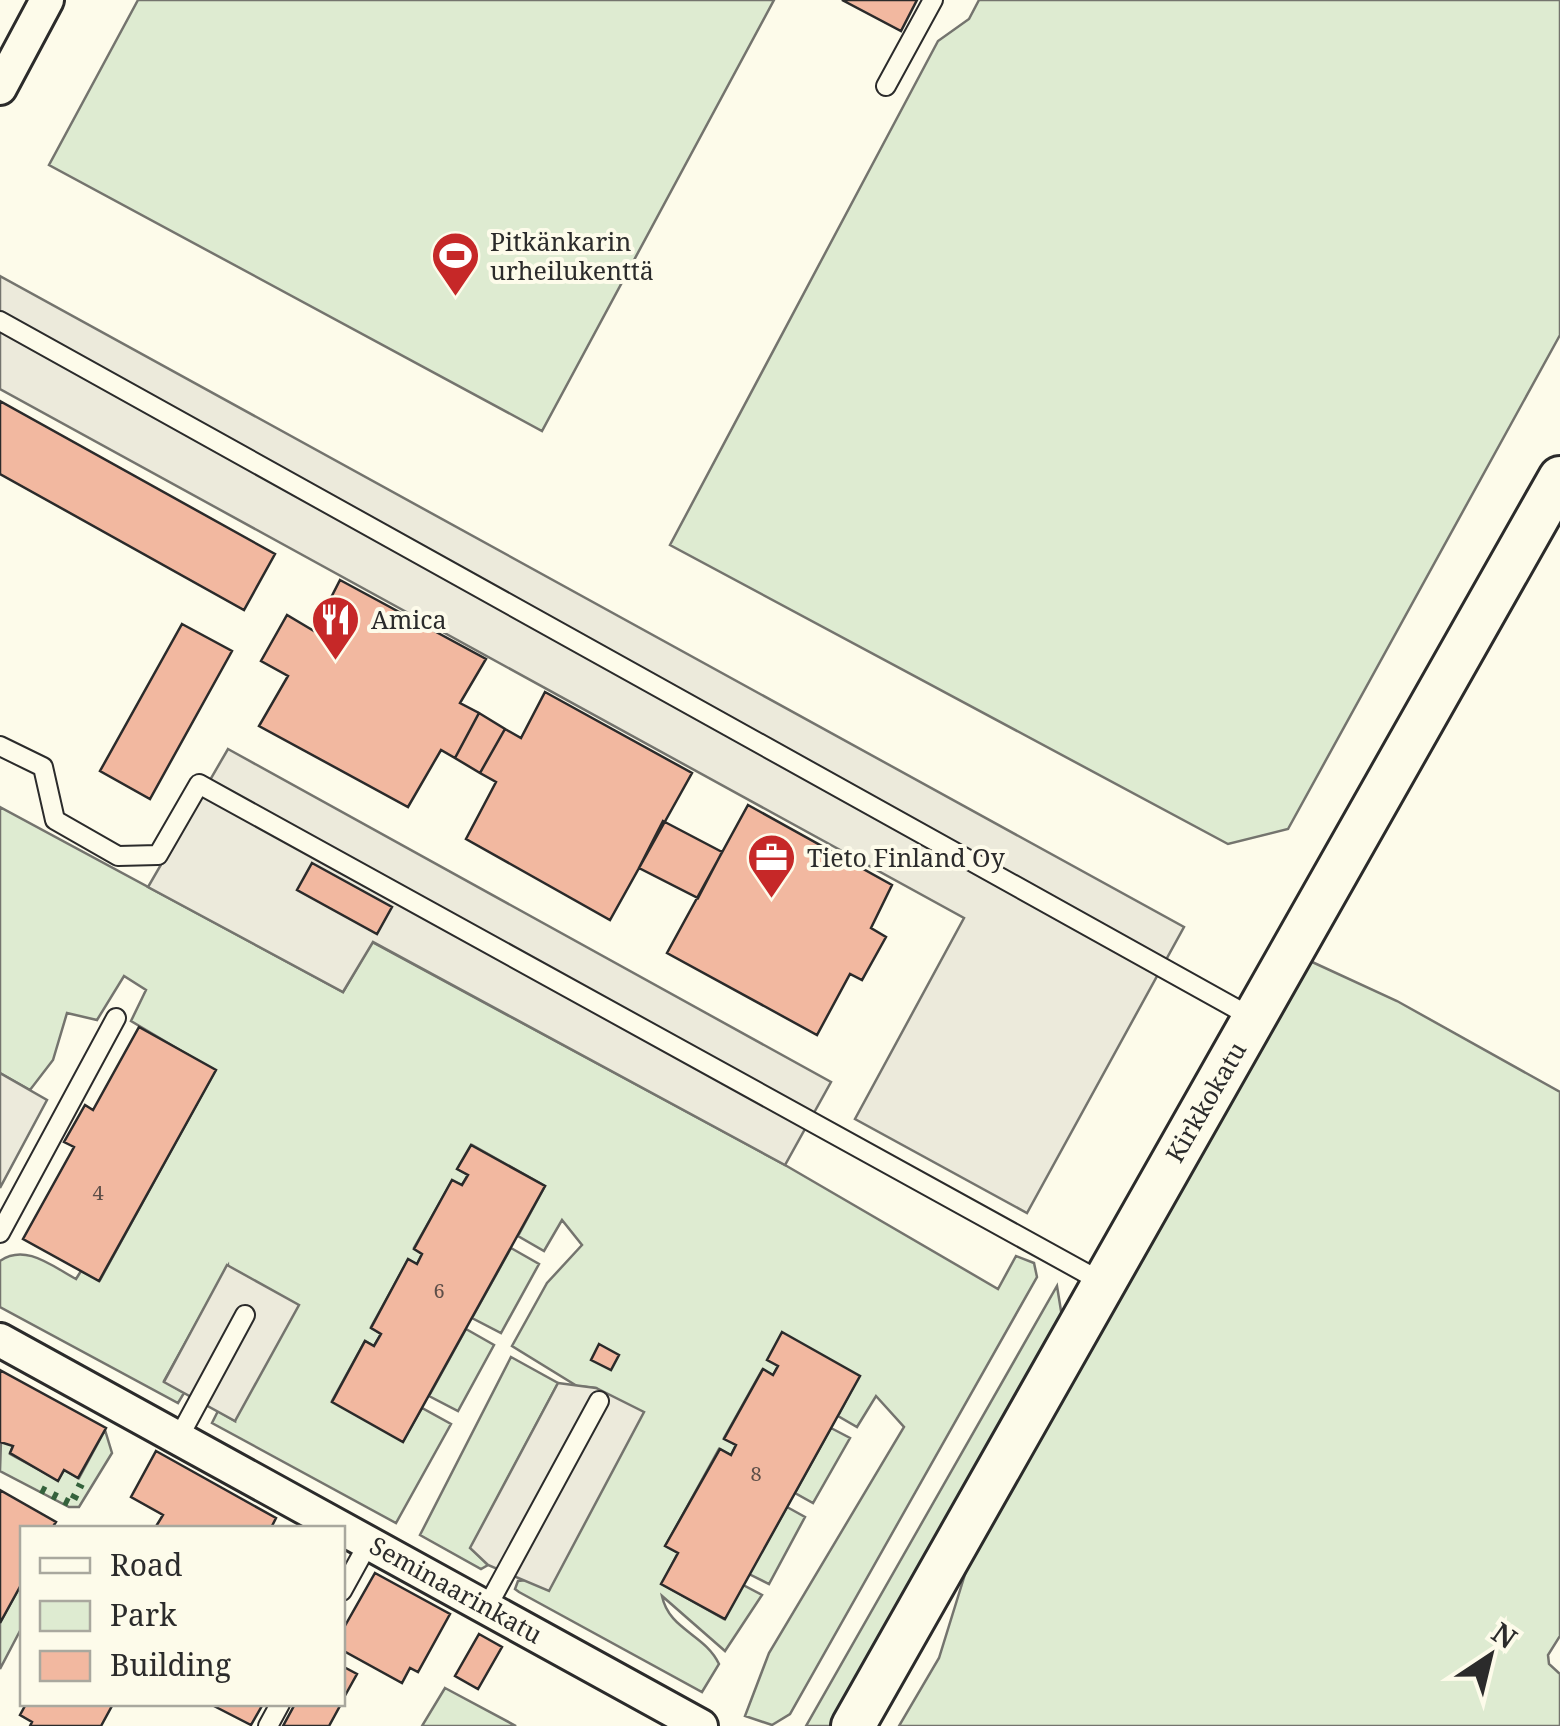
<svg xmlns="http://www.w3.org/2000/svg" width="1560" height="1726" font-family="'Noto Serif',serif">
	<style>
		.green { fill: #deebd1; stroke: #74746e; stroke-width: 2.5 }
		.parking { fill: #eceadb; stroke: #74746e; stroke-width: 2.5 }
		.building { fill: #f2b8a0; stroke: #2b2b2b; stroke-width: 2.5 }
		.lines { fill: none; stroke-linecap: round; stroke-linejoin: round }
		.service-casing { stroke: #2b2b2b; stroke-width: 22 }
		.minor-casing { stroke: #2b2b2b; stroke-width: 38 }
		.tertiary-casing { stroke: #2b2b2b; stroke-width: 48 }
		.service { stroke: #fdfbea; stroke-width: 18 }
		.minor { stroke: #fdfbea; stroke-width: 32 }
		.tertiary { stroke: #fdfbea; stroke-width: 42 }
		.hedge { stroke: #34623c; stroke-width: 8; stroke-dasharray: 5 8; stroke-linecap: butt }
		.labels { text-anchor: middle; stroke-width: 8; stroke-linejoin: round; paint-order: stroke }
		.number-label { font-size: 20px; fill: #5d4e48 }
		.poi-label { font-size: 25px; fill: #2b2b2b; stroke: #fdfbea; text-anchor: start }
		.street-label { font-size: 25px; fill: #2b2b2b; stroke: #fdfbea }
	</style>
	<rect width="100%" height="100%" fill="#fdfbea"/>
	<path class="green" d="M138,0h636l-232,431 -493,-266z
		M979,0h581v335l-272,494 -60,15 -558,-299 268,-504 31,-22z
		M0,807l343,185 29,-50 413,223 213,124 18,-33 18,7 3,14 -247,437 -18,11 -27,-9 24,-63 135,-226 -28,-31 -19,31 -19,-11 21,-40 -81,-10 -5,9 -11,-5 -38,68 12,7 -5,10 -12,-6 -53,96 12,8 -16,31 62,35 19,-34 19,10 -37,56 -63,-55c7,34 43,38 57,68l-17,28 -183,-100 -4,-3 3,-8 9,-1 22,10 47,-202 -19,-2 -65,-40 35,-63 35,-38 -20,-25 -18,31 -26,-15 27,-50 -73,-41 -14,24 10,6 -6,10 -10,-4 -38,67 8,6 -5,10 -9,-4 -37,67 10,7 -7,12 -9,-5 -33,60 71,40 19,-33 29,16 -55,99 -184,-100 6,-12 17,10 -7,-155 -64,115 20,12 -6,10 -178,-96v-46c25,-18 52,5 76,18l5,-8 19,9 115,-209 -84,-50 15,-31 -22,-14 -27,44 -30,-7 -14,47 -23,30 -30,-17z
		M1310,961l87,40 163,91v544l-12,19 1,9 11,10v52h-661l40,-68 27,-87z
		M511,1248l28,16 -38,69 -29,-15z
		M1057,1286l5,31 -229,409h-27z
		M466,1329l28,16 -36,66 -29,-15z
		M511,1357l47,26 -87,165 17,17 -7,4 -61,-34z
		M831,1428l19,10 -37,65 -18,-10z
		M105,1430l7,23 -33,54h-10l-69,-36 1,-31 12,6 -3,8 48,26 6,-10 15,8z
		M787,1507l18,10 -36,67 -20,-10z
		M22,1583v44l-22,42v-46z
		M445,1688l71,38h-94z"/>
	<path class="parking" d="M0,276l1184,651 -157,286 -172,-94 109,-201 -964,-529z
		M228,749l603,333 -46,83 -412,-223 -30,50 -195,-105z
		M0,1073l47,27 -47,88z
		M227,1265l72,40 -64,116 -71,-39z
		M558,1383l38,5 48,24 -95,179 -61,-26 -18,-17z"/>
	<path class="building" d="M842,0h75l-16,31z
		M0,401l275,153 -31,56 -244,-136z
		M340,580l146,79 -26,44 19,10 -24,45 -14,-8 -33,57 -149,-81 29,-50 -27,-15 26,-46 27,16z
		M182,624l50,27 -82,148 -50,-28z
		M545,692l147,81 -82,147 -144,-81 30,-57 -16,-9 25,-44 16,9z
		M479,713l26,16 -25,44 -25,-15z
		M748,805l144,80 -21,43 15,9 -24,43 -12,-6 -33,61 -150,-82z
		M663,821l59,31 -24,46 -59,-30z
		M312,863l80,44 -15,27 -80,-44z
		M139,1027l77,43 -117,211 -76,-42 51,-92 -10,-5 21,-37 8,5z
		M471,1145l74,41 -142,256 -71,-40 33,-61 9,5 7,-12 -10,-6 37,-69 9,5 5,-10 -8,-5 38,-69 10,5 6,-10 -11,-6z
		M782,1332l78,44 -135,243 -64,-35 17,-31 -13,-7 55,-97 11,6 5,-10 -12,-6 39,-70 10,6 5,-9 -11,-6z
		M599,1344l20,11 -8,15 -20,-10z
		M0,1370l106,58 -28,50 -14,-8 -6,11 -48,-28 3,-7 -13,-4z
		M156,1451l120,67 -5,10h-116l8,-13 -32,-18z
		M0,1490l56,32 -4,6h-30v55l-22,40z
		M375,1573l75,41 -32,58 -8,-4 -8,15 -60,-33v-19z
		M479,1634l23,13 -24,42 -23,-13z
		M342,1666l15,8 -15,27z
		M26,1704h87l-12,22h-71l2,-4 -12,-7z
		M210,1704h53l-12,21z
		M295,1704h46l-12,22h-46z"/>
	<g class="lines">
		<defs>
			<path id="service" d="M886,86l47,-86
				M0,321l1253,697
				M0,746l43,21 12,53 63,36 40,-1 41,-71 903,498
				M0,1233l116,-215
				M179,1437l66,-122
				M342,1591l27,-49
				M487,1607l112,-206
				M268,1726l12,-22"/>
			<path id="minor" d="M0,88l47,-88
				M0,1340l701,386"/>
			<path id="tertiary" d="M853,1726l707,-1248"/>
		</defs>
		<use href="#service" class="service-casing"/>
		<use href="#minor" class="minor-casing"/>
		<use href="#tertiary" class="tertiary-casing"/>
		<use href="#service" class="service"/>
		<use href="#minor" class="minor"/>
		<use href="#tertiary" class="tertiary"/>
		<path class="hedge" d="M41,1489l30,15 10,-20"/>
	</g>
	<defs>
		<symbol id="stadium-pin" viewBox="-11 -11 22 30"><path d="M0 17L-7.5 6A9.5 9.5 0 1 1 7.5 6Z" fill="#c62828" stroke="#fdfbea"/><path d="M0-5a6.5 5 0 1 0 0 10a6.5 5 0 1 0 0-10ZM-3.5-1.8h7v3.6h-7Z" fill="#fff"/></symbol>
		<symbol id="restaurant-pin" viewBox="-11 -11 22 30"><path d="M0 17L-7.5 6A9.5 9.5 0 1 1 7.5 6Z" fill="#c62828" stroke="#fdfbea"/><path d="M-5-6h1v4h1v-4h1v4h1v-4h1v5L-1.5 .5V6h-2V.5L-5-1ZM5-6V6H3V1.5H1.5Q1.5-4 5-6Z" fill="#fff"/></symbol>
		<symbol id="office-pin" viewBox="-11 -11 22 30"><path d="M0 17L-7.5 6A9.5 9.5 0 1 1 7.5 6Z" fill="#c62828" stroke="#fdfbea"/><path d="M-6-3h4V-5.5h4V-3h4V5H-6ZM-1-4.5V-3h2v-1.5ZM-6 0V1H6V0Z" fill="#fff"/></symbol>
	</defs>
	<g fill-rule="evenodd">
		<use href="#stadium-pin" x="428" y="228" width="55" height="75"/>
		<use href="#restaurant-pin" x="308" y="592" width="55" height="75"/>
		<use href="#office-pin" x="744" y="830" width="55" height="75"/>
	</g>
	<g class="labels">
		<g class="number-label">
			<text x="98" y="1200">4</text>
			<text x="439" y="1298">6</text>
			<text x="756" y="1481">8</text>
		</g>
		<g class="poi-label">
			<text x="490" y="251">Pitkänkarin<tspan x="490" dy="29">urheilukenttä</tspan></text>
			<text x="371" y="629">Amica</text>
			<text x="807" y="867">Tieto Finland Oy</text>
		</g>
		<g class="street-label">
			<text transform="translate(1206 1102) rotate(-60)" y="9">Kirkkokatu</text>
			<text transform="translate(456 1590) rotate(29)" y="9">Seminaarinkatu</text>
		</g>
	</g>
	<rect x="20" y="1526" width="325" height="180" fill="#fdfbea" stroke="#a9a89e" stroke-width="2.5"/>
	<rect x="40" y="1558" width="50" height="15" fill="#fdfbea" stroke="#a9a89e" stroke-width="2.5"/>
	<text x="110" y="1576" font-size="30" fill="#2b2b2b">Road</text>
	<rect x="40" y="1601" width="50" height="30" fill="#deebd1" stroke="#a9a89e" stroke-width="2.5"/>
	<text x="110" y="1626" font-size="30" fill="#2b2b2b">Park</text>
	<rect x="40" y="1651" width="50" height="30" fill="#f2b8a0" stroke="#a9a89e" stroke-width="2.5"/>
	<text x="110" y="1676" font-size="30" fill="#2b2b2b">Building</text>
	<g transform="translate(1490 1656) rotate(35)" stroke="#fdfbea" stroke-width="8" paint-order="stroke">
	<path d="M0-8L18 38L0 25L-18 38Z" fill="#2b2b2b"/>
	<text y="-15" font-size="28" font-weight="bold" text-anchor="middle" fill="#2b2b2b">N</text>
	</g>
</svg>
